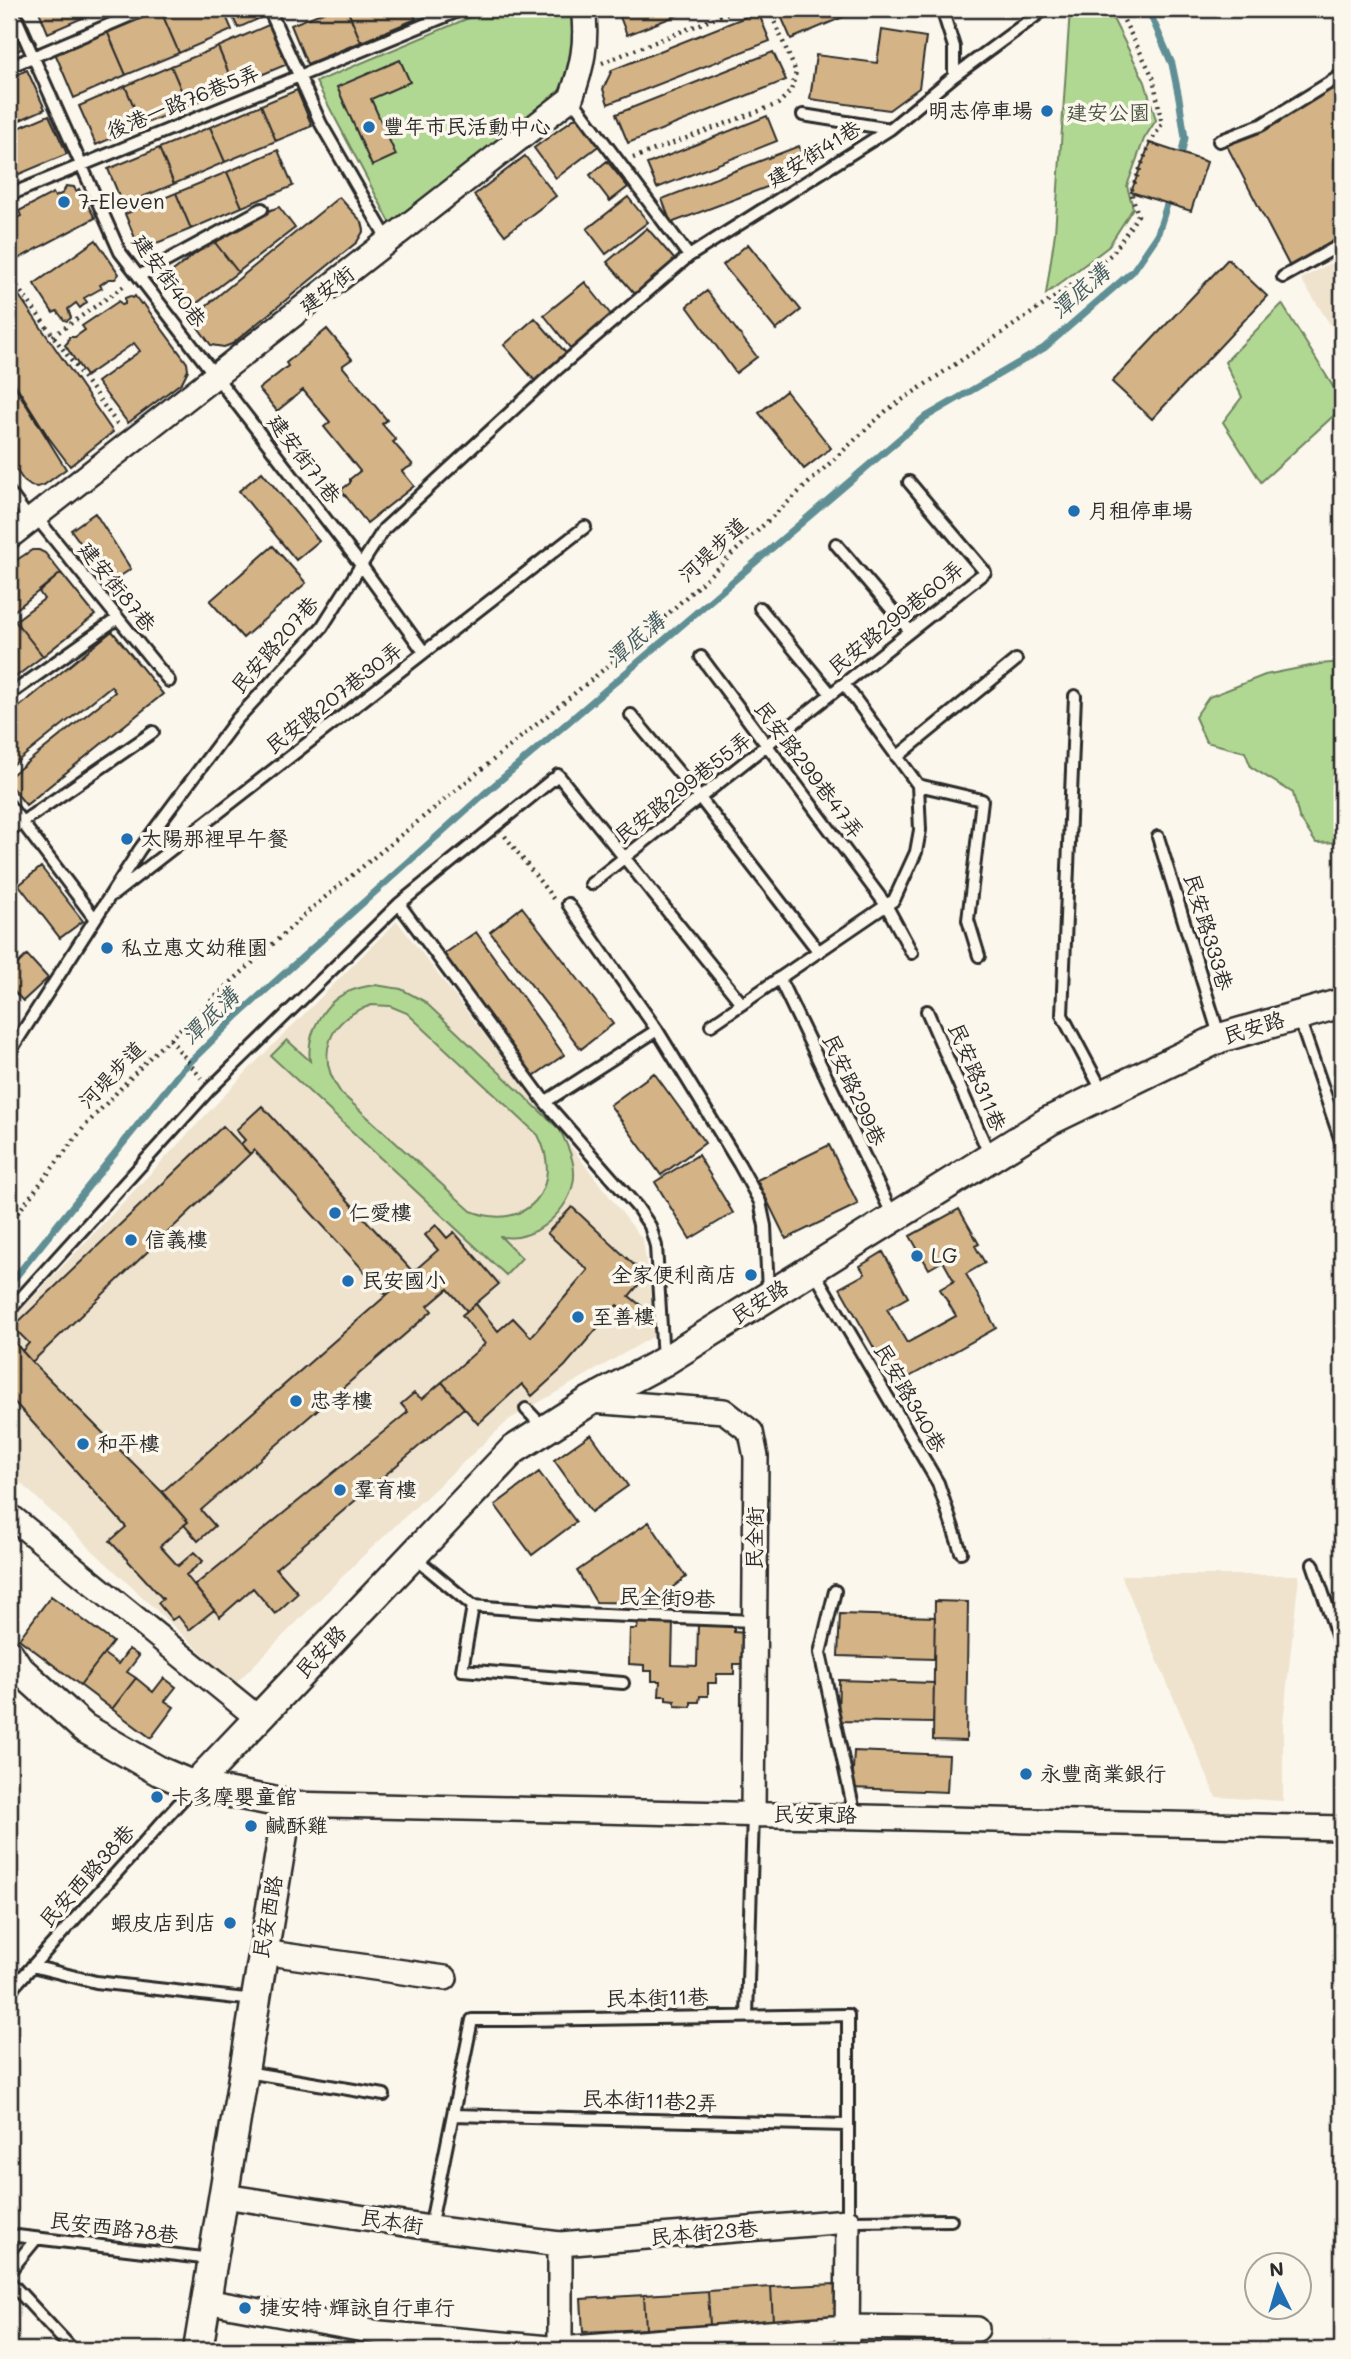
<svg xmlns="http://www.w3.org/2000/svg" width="1351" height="2359" font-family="Mali,'LXGW WenKai TC',sans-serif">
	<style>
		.built { fill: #efe3ce }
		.green { fill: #b1d893; stroke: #6e825f; stroke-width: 2; fill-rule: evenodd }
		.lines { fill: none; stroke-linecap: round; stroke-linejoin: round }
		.stream { stroke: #5f8f95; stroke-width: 7 }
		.building { fill: #d4b487; stroke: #2b2b2b; stroke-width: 2 }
		.service-casing { stroke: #2b2b2b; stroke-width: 16 }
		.minor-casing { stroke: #2b2b2b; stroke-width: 28 }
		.tertiary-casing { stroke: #2b2b2b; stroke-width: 33 }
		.path { stroke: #2b2b2b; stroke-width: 4.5; stroke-dasharray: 2 5; stroke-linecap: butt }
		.service { stroke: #fbf7ec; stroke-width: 10 }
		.minor { stroke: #fbf7ec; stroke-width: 23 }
		.tertiary { stroke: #fbf7ec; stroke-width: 28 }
		.poi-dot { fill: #1f6fb2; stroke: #fbf7ec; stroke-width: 2.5 }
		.labels { text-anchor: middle; stroke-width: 7; stroke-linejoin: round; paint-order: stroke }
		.street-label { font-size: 21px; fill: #2b2b2b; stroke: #fbf7ec }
		.poi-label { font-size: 21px; fill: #2b2b2b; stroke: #fbf7ec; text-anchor: start }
		.park-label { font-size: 21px; fill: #4c5645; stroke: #fbf7ec }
		.water-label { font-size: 23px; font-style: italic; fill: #455d60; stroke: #fbf7ec }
	</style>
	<rect width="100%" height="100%" fill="#fbf7ec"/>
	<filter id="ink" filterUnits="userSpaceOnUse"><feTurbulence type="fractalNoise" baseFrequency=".0143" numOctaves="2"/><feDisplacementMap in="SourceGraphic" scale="14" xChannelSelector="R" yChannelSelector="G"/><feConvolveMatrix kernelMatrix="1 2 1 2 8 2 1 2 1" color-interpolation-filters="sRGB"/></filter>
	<g filter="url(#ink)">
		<path class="built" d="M1342,257v86l-41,-64z
			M397,921l246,319 13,95 -146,84 -147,137 -128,128 -226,-212v-149l244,-258z
			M1121,1575h178l-16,148v78l-67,-4z"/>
		<path class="green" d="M490,9h86l-4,56 -10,24 -171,135 -75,-142z
			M1070,9h38l37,73 11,38 -12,19 -17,47 6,22 -25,39 -62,47 9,-61z
			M1282,304l60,97v7l-81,74 -38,-60 19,-25 -17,-35z
			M1342,662v180l-26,1 -17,-26 -6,-24 -42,-26 -6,-15 -39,-10 -11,-25 14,-20 56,-22 55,-11z
			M375,985l26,4 23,12 136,129c7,15 15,30 14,47 -2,28 -29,55 -56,60 -6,1 -12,0 -17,0l21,21 -16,17 -235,-219 16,-16 23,21c-4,-29 15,-62 43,-71 7,-3 15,-4 22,-5zM372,1005l18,1 17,7 131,122c27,52 -11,98 -67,76l-130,-118c-27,-38 -12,-75 31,-88z"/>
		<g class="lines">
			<path class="stream" d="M1148,9l24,55 7,34 6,40 -5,22
				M9,1285l173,-215 55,-54 246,-221 441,-377 120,-70 89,-77 24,-35 13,-41"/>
		</g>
		<path class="building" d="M9,9h12l15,34 -27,11z
			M38,9h62l1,1 -53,23z
			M160,9h63l9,21 -53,23z
			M160,9l19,44 -53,22 -19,-44z
			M229,9h38l2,5 -31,14z
			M331,9h16l14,33 -54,22 -16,-39z
			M347,9h64l5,10 -55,23z
			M617,9h76l-66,26z
			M778,9h84l-71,30z
			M758,12l12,29 -162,63 -5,-15 9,-19z
			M273,23l17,40 -56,23 -16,-39z
			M882,30l44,7 -7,51 -30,22 -79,-11 6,-44 61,8z
			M107,31l19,44 -52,23 -19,-45z
			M218,47l16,39 -46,20 -17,-40z
			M773,52l13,28 -158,63 -12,-29z
			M400,60l10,22 -39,17 25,56 -24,11 -35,-79z
			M171,66l17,40 -46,19 -17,-39z
			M27,70l18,39 -36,16v-47z
			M1342,81v156l-52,30 -63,-121z
			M125,86l17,39 -46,20 -17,-39z
			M297,90l15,36 -36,15 -15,-36z
			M261,105l15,36 -51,21 -15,-35z
			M49,115l18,39 -50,21 -8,-20v-23z
			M579,115l22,29 -45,34 -22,-30z
			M767,116l10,25 -120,47 -10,-24z
			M210,127l15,35 -51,22 -15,-36z
			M1150,143l57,19 -16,49 -60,-19z
			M799,146l6,17 -17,7 3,8 -120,45 -9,-24z
			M159,148l15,36 -51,21 -15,-36z
			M278,150l15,36 -51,21 -15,-35z
			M9,155l8,20 -8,4z
			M525,156l31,40 -51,39 -31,-40z
			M607,161l21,26 -18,14 -20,-26z
			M227,172l15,35 -51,22 -15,-36z
			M66,186l8,1 2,4 3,-2 16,29 -77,41 -9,-17v-23l1,2 11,-5 -2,-5 34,-18 2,4 8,-4z
			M176,193l15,36 -51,21 -15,-36z
			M339,197l23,25 2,8 -7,12 -125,102 -8,3 -13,-2 -20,-27z
			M628,197l20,25 -42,32 -19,-25z
			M279,207l16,21 -57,44 -25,-32 23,-17z
			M647,228l28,32 -40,34 -28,-32z
			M96,240l23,34 -4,5h-6l-9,6 2,3 -18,10 3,4 -7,6 -4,-5 -8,6 3,9 -4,3 -3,-1 -7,-9 -4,2 -19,-29z
			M213,240l25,32 -50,38 -24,-32z
			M748,244l53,66 -25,20 -53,-65z
			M1228,259l39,37 -115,123 -40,-37z
			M9,281l104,151 -43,34 -21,-28 -40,-64z
			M585,282l27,34 -41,33 -27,-34z
			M707,291l50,66 -21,16 -49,-67z
			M130,296l3,2 2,-2 6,8 2,-1 44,60 1,7 -6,12 -54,41 -31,-41 43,-31 -6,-8 -48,33 -21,-31 3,-3 1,-5h6l10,-7 -3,-4 37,-25 3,4 3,-1v-6z
			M535,318l31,35 -31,28 -31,-36z
			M327,329l25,30 -10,7 45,54 -5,4 14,16 -3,2 20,23 -11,6 12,15 -47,37 -26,-33 9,-7v-4l10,-8 -36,-44 6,-5 -27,-32 -26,21 -18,-22 29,-23 -2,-3z
			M9,377l57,92 -22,16 -7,2 -6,-1 -7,-5 -15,-21z
			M786,391l45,57 -27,21 -45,-56z
			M262,472l57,69 -23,19 -57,-69z
			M95,513l36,56 -21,14 -39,-53z
			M273,546l33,37 -63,55 -33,-37z
			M32,550h7l6,3 16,20 -47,38 -5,-6v-40z
			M61,573l34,42 -52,41 -28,-35 29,-22 -5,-7z
			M15,621l28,35 -34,26v-56z
			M112,631l51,63 -137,111 -17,-21v-7l106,-85 -4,-6 -102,82v-53z
			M41,867l42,54 -23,17 -41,-53z
			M522,907l91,117 -32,25 -91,-117z
			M476,932l88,123 -32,22 -88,-123z
			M27,955l21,23 -25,23 -14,-15v-14z
			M654,1073l51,70 -44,32 -51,-70z
			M262,1106l151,166 -27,23 -132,-145 -4,4 -9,-10 4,-4 -9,-10z
			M223,1126l27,28 -218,208 -10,-11 7,-8 -16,-16z
			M829,1145l29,59 -72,35 -29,-59z
			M698,1155l35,58 -43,26 -35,-57z
			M572,1207l74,69 -17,20 15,12 -8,11 -19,-14 -52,61 -33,30 -10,-12 -44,40 -36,-42 43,-38 -23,-29 14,-11 22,27 15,-13 18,19 57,-67 -41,-37z
			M959,1209l20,35 -4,2 10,17 -19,11 30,54 -101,57 -55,-97 25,-14 -5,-8 23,-14 25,45 -21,12 20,34 49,-27 -16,-27 14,-8 -11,-20 -14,8 -19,-33z
			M436,1225l11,13 7,-6 45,52 -32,27 -19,-22 -20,17 4,5 -231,199 14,16 -17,15 -14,-16 4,-3 -26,-30 276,-242 -13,-15z
			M9,1336l23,26 130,130 26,30 -28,24 18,20 16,-14 9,9 -17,14 28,35 -25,20 -11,-14 -6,4 -14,-17 5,-4 -53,-58 16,-14 -117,-131z
			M442,1382l22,26 -188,160 22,25 -23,21 -22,-26 -33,29 -26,-31 214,-174 -7,-8 13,-11 8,6z
			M591,1434l37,52 -37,26 -37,-52z
			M539,1472l37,50 -44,33 -37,-50z
			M649,1522l37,55 -34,26 -56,-1 -19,-31z
			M51,1596l62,46 -33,43 -61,-46z
			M935,1601l33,1 -2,139 -33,-1z
			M840,1614l95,3 -1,42 -96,-3z
			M638,1622h35l-1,43 25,1 1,-43 36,1v8l12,1 -1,31h-11v10h-18v9h-8v13h-8l-1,6h-8v5l-16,-1v-5l-9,-1v-4h-7l1,-15h-8v-10h-8v-6l-15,-1 1,-35h7z
			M129,1649l10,7 -12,16 9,6 -24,31 -32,-24 24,-31 14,10z
			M136,1678l17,14 11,-14 12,9 -11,14 9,6 -23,31 -39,-29z
			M839,1680l95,3 -1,40 -95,-2z
			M854,1751l95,4 -2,37 -95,-4z
			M835,2284l2,33 -64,4 -2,-34z
			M771,2287l2,34 -63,4 -2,-34z
			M708,2291l2,34 -64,4 -2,-34z
			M644,2295l2,34 -63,3 -2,-33z
			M832,2342v8h-63v-5z
			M769,2345v5h-63v-1z"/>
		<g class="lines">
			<defs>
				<path id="service" d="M12,9l108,243 241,313 63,87
					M269,9l52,115 68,118
					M942,9l12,38v29
					M9,67l137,-58
					M571,98l118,158
					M803,115l87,14
					M1219,141l42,-16 81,-50
					M9,195l454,-186
					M139,276l123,-67
					M1283,277l59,-33
					M9,492l21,28
					M36,517l133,164
					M836,544l74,87
					M760,608l71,86
					M701,657l185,248 26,48
					M9,695l109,-77
					M1075,696l-13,319 42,79
					M631,715l69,83 119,154
					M897,757l119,-97
					M558,775l184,229
					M918,785l64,15 -14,120 11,36
					M9,805l86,114
					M9,831l144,-99
					M1158,837l62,201
					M591,884l394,-312 -76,-90
					M114,894l471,-367
					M399,904l146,198 92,105 13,19 6,20 7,113
					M568,904l89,126 82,134 21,38 5,24 3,66
					M779,978l114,238
					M927,1011l63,145
					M1299,1018l43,126
					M711,1025l183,-125 22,-48 4,-22 -2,-45 -74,-101
					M9,1053l131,-204 97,-130 85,-92 62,-98 171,-158 134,-115 201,-127 64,-53 91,-67
					M545,1102l112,-72
					M813,1270l125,213 23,69
					M9,1311l201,-222 189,-185 154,-125
					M526,1409l19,20
					M414,1557l59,49 106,8 175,7
					M1313,1564l29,86
					M835,1591l-15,62 35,163
					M473,1606l-11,64 161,13
					M32,1966l64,16 158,18
					M9,1992l183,-203
					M747,2016l6,-202
					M246,2072l138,23
					M453,2115l394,10
					M430,2228l42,-208h46l330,-5v206l103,-1
					M9,2235l202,24
					M9,2272l27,-33
					M9,2281l64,69"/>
				<path id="minor" d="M9,537l562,-439c11,-30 17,-57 12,-89
					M590,1401l134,10 27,21 5,25 -3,357
					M9,1515l249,203
					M288,1804l1054,24
					M262,1952l183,26
					M224,2196l206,32 130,16 288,-23 -1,129
					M206,2301l174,32 180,16 287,-22 130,2
					M560,2350v-106"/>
				<path id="tertiary" d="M9,1654l10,15 65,59 75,43 35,15 94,18 -90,546
					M194,1786l319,-336 77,-49 73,-39 386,-241 171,-83 122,-35"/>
			</defs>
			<use href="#service" class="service-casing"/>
			<use href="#minor" class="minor-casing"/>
			<use href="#tertiary" class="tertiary-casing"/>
			<path class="path" d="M602,63l136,-54
				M633,158l145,-54 13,-13 5,-19 -27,-63
				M9,275l109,150
				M53,336l74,-52
				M505,836l50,65
				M170,1039l31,39
				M9,1224l75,-97 69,-73 159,-146 329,-269 246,-229 164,-110 62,-47 25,-38 -7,-23 19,-49 12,-19 -9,-47 -35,-68"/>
			<use href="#service" class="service"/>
			<use href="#minor" class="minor"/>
			<use href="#tertiary" class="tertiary"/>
		</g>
	</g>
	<g class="poi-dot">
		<circle cx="1047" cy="111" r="7"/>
		<circle cx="369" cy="127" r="7"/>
		<circle cx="64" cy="202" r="7"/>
		<circle cx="1074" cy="511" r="7"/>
		<circle cx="127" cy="839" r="7"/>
		<circle cx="107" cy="948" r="7"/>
		<circle cx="335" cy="1213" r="7"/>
		<circle cx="131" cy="1240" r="7"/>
		<circle cx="917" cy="1256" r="7"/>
		<circle cx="751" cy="1275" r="7"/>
		<circle cx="348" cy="1281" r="7"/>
		<circle cx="578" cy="1317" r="7"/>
		<circle cx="296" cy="1401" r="7"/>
		<circle cx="83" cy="1444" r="7"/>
		<circle cx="340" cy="1490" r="7"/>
		<circle cx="1026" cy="1774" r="7"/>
		<circle cx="157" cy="1797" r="7"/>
		<circle cx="251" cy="1826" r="7"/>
		<circle cx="230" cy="1923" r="7"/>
		<circle cx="245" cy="2308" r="7"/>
	</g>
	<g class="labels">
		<g class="street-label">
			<text transform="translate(183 102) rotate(-22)" y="7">後港一路76巷5弄</text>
			<text transform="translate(814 154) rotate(-32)" y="7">建安街41巷</text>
			<text transform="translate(169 281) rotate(54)" y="7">建安街40巷</text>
			<text transform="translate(327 290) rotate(-38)" y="7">建安街</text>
			<text transform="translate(304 459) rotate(53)" y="7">建安街71巷</text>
			<text transform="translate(713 550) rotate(-43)" y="7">河堤步道</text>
			<text transform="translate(117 587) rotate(51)" y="7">建安街87巷</text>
			<text transform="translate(896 618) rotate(-39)" y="7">民安路299巷60弄</text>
			<text transform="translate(275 645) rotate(-49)" y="7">民安路207巷</text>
			<text transform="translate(334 698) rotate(-38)" y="7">民安路207巷30弄</text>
			<text transform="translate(809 770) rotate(53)" y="7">民安路299巷47弄</text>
			<text transform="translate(683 788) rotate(-38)" y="7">民安路299巷55弄</text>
			<text transform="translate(1208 932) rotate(73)" y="7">民安路333巷</text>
			<text transform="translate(1254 1028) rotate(-17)" y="7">民安路</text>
			<text transform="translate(112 1075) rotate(-46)" y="7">河堤步道</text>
			<text transform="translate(977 1077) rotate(67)" y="7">民安路311巷</text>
			<text transform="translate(854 1090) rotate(65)" y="7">民安路299巷</text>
			<text transform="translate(760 1302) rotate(-32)" y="7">民安路</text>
			<text transform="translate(910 1398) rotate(60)" y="7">民安路340巷</text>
			<text transform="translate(755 1538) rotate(-89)" y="7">民全街</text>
			<text transform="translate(667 1598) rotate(2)" y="7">民全街9巷</text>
			<text transform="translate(321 1652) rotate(-47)" y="7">民安路</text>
			<text transform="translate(815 1815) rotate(1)" y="7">民安東路</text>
			<text transform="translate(87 1876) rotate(-48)" y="7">民安西路38巷</text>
			<text transform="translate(268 1917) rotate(-80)" y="7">民安西路</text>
			<text transform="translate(657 1998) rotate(-1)" y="7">民本街11巷</text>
			<text transform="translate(650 2101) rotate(2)" y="7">民本街11巷2弄</text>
			<text transform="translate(392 2222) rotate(9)" y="7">民本街</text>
			<text transform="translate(114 2228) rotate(7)" y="7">民安西路78巷</text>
			<text transform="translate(704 2233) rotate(-5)" y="7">民本街23巷</text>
		</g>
		<g class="poi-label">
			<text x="1033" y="118" text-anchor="end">明志停車場</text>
			<text x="383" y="134">豐年市民活動中心</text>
			<text x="78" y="209">7-Eleven</text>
			<text x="1088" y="518">月租停車場</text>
			<text x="141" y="846">太陽那裡早午餐</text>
			<text x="121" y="955">私立惠文幼稚園</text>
			<text x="349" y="1220">仁愛樓</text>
			<text x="145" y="1247">信義樓</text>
			<text x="931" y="1263">LG</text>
			<text x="737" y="1282" text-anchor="end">全家便利商店</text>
			<text x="362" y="1288">民安國小</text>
			<text x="592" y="1324">至善樓</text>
			<text x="310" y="1408">忠孝樓</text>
			<text x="97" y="1451">和平樓</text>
			<text x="354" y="1497">羣育樓</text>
			<text x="1040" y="1781">永豐商業銀行</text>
			<text x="171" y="1804">卡多摩嬰童館</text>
			<text x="265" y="1833">鹹酥雞</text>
			<text x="216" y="1930" text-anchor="end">蝦皮店到店</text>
			<text x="259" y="2315">捷安特 輝詠自行車行</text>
		</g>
		<g class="park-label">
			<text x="1108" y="120">建安公園</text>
		</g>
		<g class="water-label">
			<text transform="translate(1080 291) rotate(-41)" y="8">潭底溝</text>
			<text transform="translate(635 640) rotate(-41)" y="8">潭底溝</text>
			<text transform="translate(210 1016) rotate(-44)" y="8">潭底溝</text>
		</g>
	</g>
	<rect width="1351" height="2359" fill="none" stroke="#fbf7ec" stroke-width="35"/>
	<rect x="18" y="18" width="1316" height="2324" fill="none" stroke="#2b2b2b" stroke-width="2.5" filter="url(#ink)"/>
	<g transform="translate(1278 2286) rotate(355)"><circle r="33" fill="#fbf7ec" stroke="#a8a59f" stroke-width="2"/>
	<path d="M0-5L12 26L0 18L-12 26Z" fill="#1f6fb2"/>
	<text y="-10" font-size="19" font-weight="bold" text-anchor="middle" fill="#2b2b2b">N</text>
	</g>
</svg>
